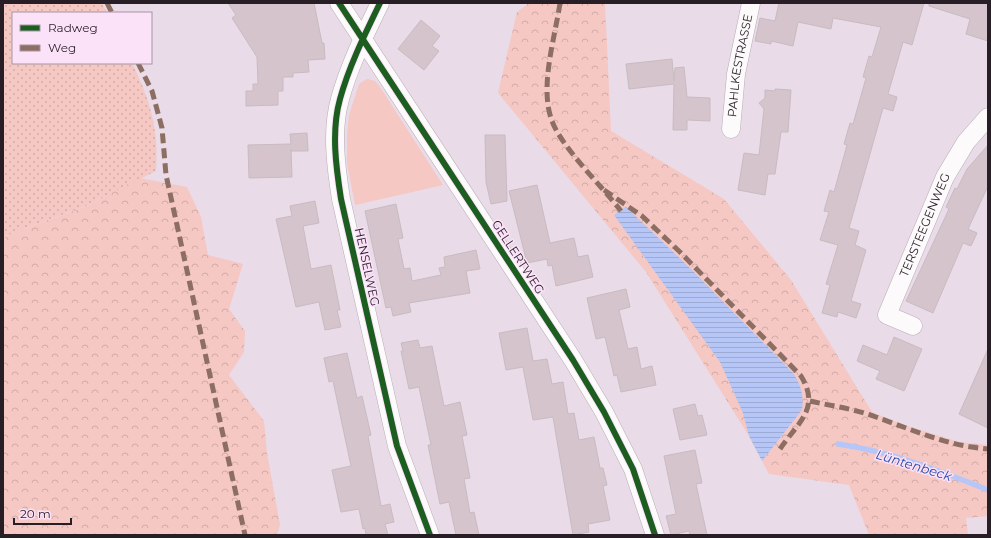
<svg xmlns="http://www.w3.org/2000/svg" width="991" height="538" font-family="Montserrat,sans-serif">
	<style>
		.grass { fill: url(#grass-dots) }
		.forest { fill: url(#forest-crowns) }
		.park { fill: #f5c8c4 }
		.water { fill: url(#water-rules) }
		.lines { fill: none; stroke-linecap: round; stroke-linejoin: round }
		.stream { stroke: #b5c6f7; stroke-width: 5.5 }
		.building { fill: #d5c4cc; stroke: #c8bbc2 }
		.minor-casing { stroke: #b8adb7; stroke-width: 19 }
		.minor { stroke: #fcfafb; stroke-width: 18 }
		.quiet { stroke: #8d6e63; stroke-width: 5; stroke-dasharray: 10 5; stroke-linecap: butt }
		.cycleway-casing { stroke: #fce2f9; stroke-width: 8 }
		.cycleway { stroke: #1b5e20; stroke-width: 6 }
		.labels { text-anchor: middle; stroke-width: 3; stroke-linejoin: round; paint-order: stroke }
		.street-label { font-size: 12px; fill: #271e26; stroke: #fce2f9 }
		.water-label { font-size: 13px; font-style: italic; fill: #2a4ba8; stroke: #fce2f9 }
	</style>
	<defs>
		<pattern id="grass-dots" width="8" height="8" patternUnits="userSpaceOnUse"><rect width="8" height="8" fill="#f5c8c4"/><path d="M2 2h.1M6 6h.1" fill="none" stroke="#d2aba8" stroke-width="1.8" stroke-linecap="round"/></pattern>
		<pattern id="forest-crowns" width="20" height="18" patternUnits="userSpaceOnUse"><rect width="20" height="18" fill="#f5c8c4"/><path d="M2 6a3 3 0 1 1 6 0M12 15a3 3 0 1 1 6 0" fill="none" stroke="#d2aba8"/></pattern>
		<pattern id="water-rules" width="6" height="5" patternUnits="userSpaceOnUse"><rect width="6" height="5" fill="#b5c6f7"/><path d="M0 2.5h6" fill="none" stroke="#9caad4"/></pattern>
	</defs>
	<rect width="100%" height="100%" fill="#e9dbe7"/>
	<path class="grass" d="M3,3h99l5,10h-94v50h119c18,37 27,66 24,108l-70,35 -74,27 -9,7z"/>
	<path class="forest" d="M529,3h76l6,128 113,68 67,81 81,132 29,12 58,18 29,3v71l-22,2 2,17h-99l-20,-50 -80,-11 -20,-38 -103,-164 -148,-179 19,-81z
		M140,178l47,9 14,30 7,38 35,9 -14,45 16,22 -1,21 -15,23 35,46 3,32 13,72 -3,10h-274v-295l9,-7 75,-27z"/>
	<path class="park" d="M367,79l8,2 5,6 63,98 -88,20 -8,-42v-28l2,-20 10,-31z"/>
	<path class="water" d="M626,207l67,64 100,102c8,12 11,22 9,37l-40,51 -13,-25 -6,-23 -23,-51 -106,-147z"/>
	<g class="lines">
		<path class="stream" d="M838,444c50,7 103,27 150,46"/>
	</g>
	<path class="building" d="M228,3h86l8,40h2l1,16 -17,1 1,12 -16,1v4h-10v14h-5v14l-32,1v-15h7v-7h5l-1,-27 -25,-39 4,-3z
		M779,3h145l-12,42 -9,-3 -15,52 9,3 -4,14 -10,-3 -34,120 10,3 -4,14 11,5 -15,51 10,3 -5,14 -18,-6 -1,5 -15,-4 8,-28 -4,-1 12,-39 -18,-5 9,-28 -5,-1 6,-21 4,2 13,-47 -3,-1 6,-21 3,1 13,-46 -3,-1 6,-21 3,1 9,-30 -48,-9 -2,11 -33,-7 -5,24 -22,-5v3l-16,-3 5,-23 15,3z
		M929,3h59v38l-22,-7 4,-15 -41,-13z
		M421,20l19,16 -8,10 7,5 -15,19 -26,-21z
		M672,59l2,22 1,-13 9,-1 3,30 23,1v23l-23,-1v10h-14l1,-46 -45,5 -3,-25z
		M775,89l16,1 -3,42h-7l-6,42h-7l-3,21 -27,-5 6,-37 15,2 5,-46 -5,-6 6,-5v-8l10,1z
		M307,133l1,18h-17v-2l1,28 -43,1 -1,-33 43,-1 -1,-10z
		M485,135h20l2,66 -16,3 -5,-22z
		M988,145v41l-20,43 9,4 -6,13 -8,-3 -30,70 -27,-12 43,-92 -3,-2 9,-19 2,1 10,-20z
		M537,185l13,58 24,-5 4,19 10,-2 5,22 -37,9 -4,-21 -4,1 -1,-7 -20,4 -18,-72z
		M315,201l4,22 -16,3 8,43 20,-4 9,45h-3l4,17 -16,3 -6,-28 -23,5 -20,-88 16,-3 -2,-10z
		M396,204l7,34 -5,1 6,30 6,-1 2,13 29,-6 -2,-7 6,-1 -1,-10 32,-7 4,19 -14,2 4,22 -61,10 2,9 -18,4 -2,-9 -5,1 -21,-97z
		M626,289l4,18 -11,3 9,39 9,-2 4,22 11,-3 4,19 -35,7 -4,-17 -3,1 -9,-39 -9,2 -9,-41z
		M527,328l6,33 14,-2 5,25 11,-2 5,32 6,-1 5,27 15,-3 6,31h3l4,17 -4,1 7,34 -22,4 1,8 -16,3 -20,-118 -20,3 -10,-53 -17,3 -7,-37z
		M894,337l28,12 -18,42 -28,-12 4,-8 -23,-10 6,-16 24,10z
		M418,340l2,8 12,-2 12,60 16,-4 7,33 -5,1 8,42 -6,1 6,34 4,-1 5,23h-23l-7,-33 -9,2 -12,-59h3l-12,-58 -10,2 -8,-38h2l-2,-8z
		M988,349v79l-29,-14z
		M347,353l10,45 5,-2 9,39 -3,1 13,70 9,-2 4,18 -9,2 3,11h-22l-1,-7 -2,1 -4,-20 -18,3 -9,-42 19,-4 -18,-85 -4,1 -5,-24z
		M695,404l3,12 4,-1 5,20 -27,5 -7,-31z
		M695,450l7,33 -6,1 11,51h-17l-1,-4 -18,4 -5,-19 10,-2 -12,-58z"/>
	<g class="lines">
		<defs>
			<g id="minor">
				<path d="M339,3l234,357 31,52 29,57 22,66"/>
				<path d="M380,3c-15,31 -31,63 -40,96 -9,32 -4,68 1,100l56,247 33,89"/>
				<path id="s1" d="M731,129l5,-55 15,-71"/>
				<path id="s2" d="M913,326l-26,-11 58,-138 21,-35 22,-25"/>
			</g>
		</defs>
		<use href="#minor" class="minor-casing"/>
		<use href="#minor" class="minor"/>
		<path class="quiet" d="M107,3l5,10
			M560,3c-5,35 -21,84 -8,118 10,27 50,65 69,90
			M138,63l14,28 10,37 4,47 79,360
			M604,190l38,26 38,36 121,124c20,33 -3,46 -21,73
			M810,401c22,5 45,8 66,16 37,13 72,29 112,32"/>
		<defs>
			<path id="cycleway" d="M339,3l234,357 31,52 29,57 22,66
				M380,3c-15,31 -31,63 -40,96 -9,32 -4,68 1,100l56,247 33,89"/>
		</defs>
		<use href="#cycleway" class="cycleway-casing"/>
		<use href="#cycleway" class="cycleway"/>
	</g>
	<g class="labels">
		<g class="street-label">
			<text dy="4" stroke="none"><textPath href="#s1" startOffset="64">PAHLKESTRASSE</textPath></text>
			<text dy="4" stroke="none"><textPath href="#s2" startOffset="126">TERSTEEGENWEG</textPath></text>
			<text transform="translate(518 257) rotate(57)" y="4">GELLERTWEG</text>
			<text transform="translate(367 267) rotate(78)" y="4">HENSELWEG</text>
		</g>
		<g class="water-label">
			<text transform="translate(914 465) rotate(17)" y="5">Lüntenbeck</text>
		</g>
	</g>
	<rect width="991" height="538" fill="none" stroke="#271e26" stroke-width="8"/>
	<rect x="12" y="12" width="140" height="52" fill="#fce2f9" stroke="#a794a5"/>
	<rect x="20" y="25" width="20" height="6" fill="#1b5e20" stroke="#a794a5"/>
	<text x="48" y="32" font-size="12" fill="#271e26">Radweg</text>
	<rect x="20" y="45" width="20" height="6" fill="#8d6e63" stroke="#a794a5"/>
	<text x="48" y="52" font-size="12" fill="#271e26">Weg</text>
	<path d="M14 518v6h57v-6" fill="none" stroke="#271e26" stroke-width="2"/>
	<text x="20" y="518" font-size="12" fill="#271e26" stroke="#fce2f9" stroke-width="3" paint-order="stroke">20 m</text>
</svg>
